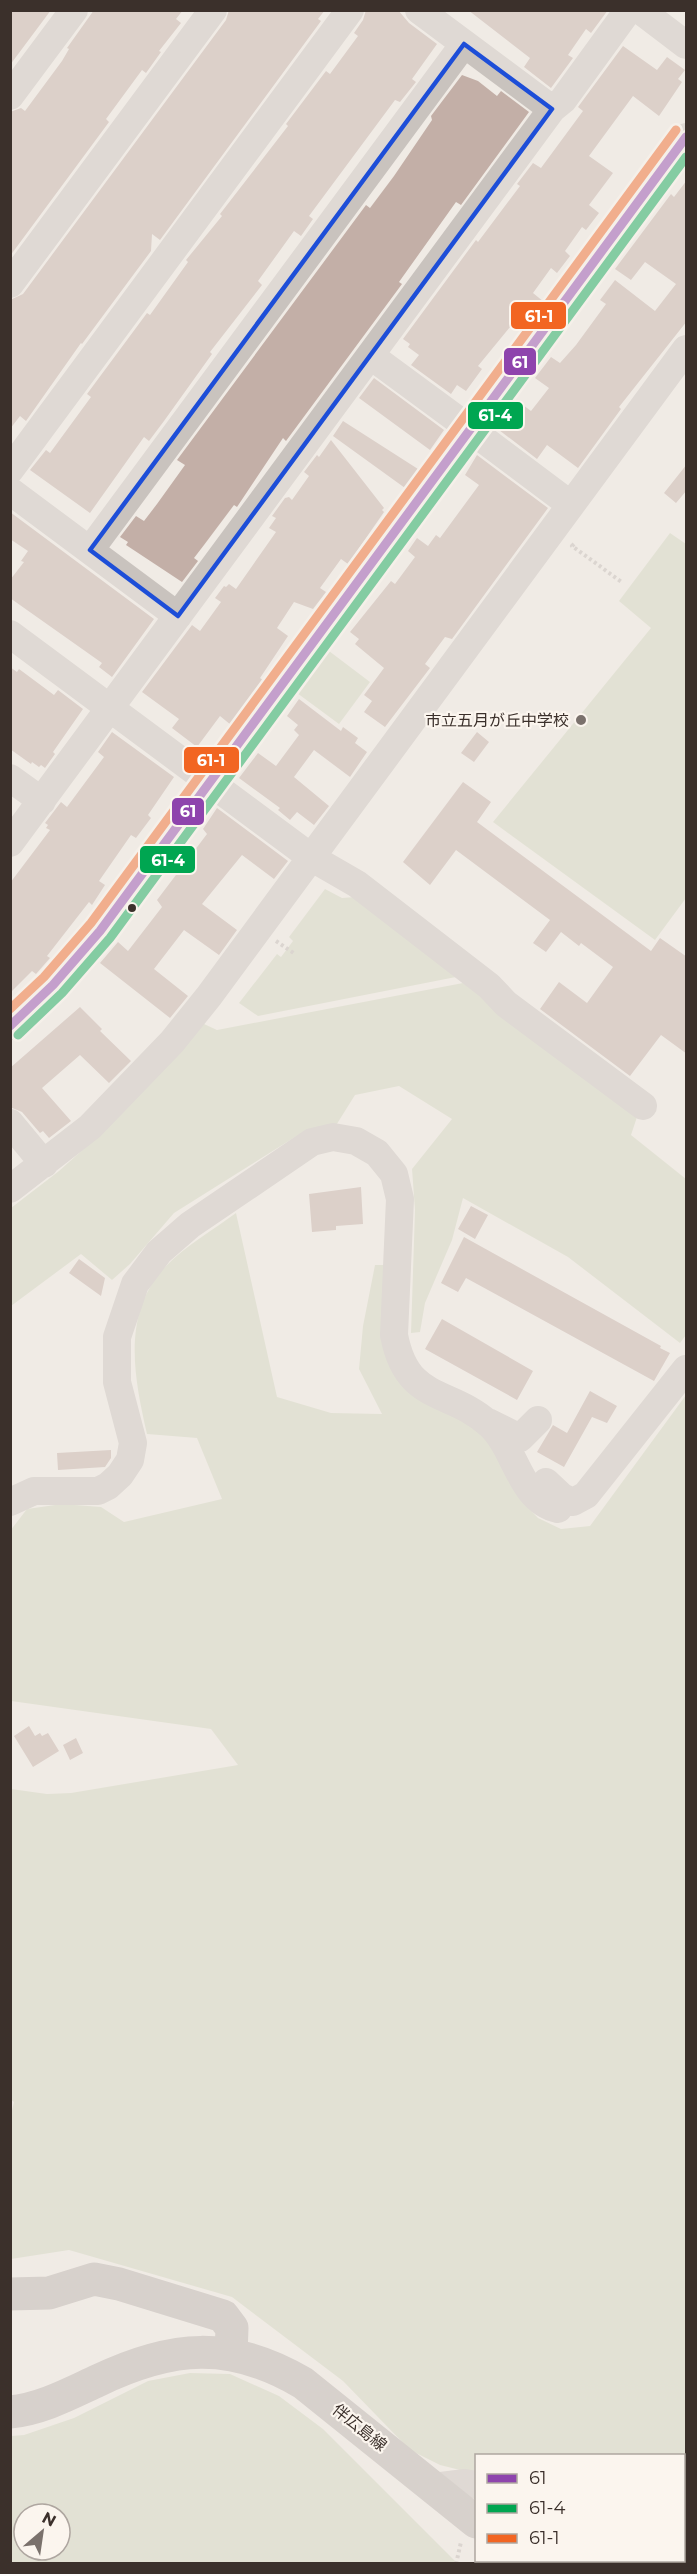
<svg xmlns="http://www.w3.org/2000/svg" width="697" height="2574" font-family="Montserrat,'Noto Sans JP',sans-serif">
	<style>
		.green { fill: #d1d6bf; fill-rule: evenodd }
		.building { fill: #c3afa7 }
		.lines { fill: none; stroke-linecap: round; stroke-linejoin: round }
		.path { stroke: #c2bbb6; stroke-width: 4; stroke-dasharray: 3 3; stroke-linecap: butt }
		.minor { stroke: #c9c3be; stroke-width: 28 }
		.major { stroke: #b8b1ad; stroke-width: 33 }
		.bus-1-casing { stroke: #fbf5ee; stroke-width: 14 }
		.bus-2-casing { stroke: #fbf5ee; stroke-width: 14 }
		.bus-3-casing { stroke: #fbf5ee; stroke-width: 14 }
		.bus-1 { stroke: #8e44ad; stroke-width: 9 }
		.bus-2 { stroke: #00a651; stroke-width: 9 }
		.bus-3 { stroke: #f26522; stroke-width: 9 }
		.marked { fill: none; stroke: #1d4ed8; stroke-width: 4.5; stroke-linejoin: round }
		.poi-dot { fill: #7a716c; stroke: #fbf5ee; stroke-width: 2 }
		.bus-dot { fill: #3b302b; stroke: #fbf5ee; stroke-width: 2 }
		.labels { text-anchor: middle; stroke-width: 4.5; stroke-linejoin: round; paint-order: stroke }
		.poi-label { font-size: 16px; fill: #3b302b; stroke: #fbf5ee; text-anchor: end }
		.street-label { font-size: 16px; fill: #3b302b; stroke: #fbf5ee }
		.line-badge { stroke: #fbf5ee; stroke-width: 2 }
		.badge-label { font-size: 16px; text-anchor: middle; font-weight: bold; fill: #fff }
	</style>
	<rect width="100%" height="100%" fill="#f0ebe5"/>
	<path class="green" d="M670,533l16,11v354l-31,42 -162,-118 158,-194 -32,-27z
		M329,651l41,31 -31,42 -42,-31z
		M325,889l17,9 13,-1 106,79 -203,40 -19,-13 38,-49 4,3 12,-16 -4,-4z
		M463,983l175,131 -7,21 55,44v156l-6,8 -112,-86 -105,-59 -11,42 -27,63 -5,29 -9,1 4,-123 -3,-41 40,-50 -53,-33 -44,9 -20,32 -32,5 -129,81 -44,51 -18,16 -31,-26 -70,52v-98l48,-37 38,-34 107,-113 13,6z
		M236,1213l41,184 54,16 51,1 -23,-45 4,-43 12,-61h13l-6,70 110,109 27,54 19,20 23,11 29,-3 96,-131v1126l-2,1v-66h-208v18l-36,-9 -30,-15 -67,-69 -111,-84 -163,-47 -58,9 -1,-141 4,-16 -4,-3 1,-310 36,5 24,-1 167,-28 -27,-36 -200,-28 -1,-170 17,-22 35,-5 39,3 23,15 98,-23 -25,-61 -50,-4c-13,-57 -26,-121 19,-168 19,-20 47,-36 70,-53z
		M190,2373l40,1 49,22 44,33 134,134h-446v-127l13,-1 50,-17 74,-37zM24,2514h36v36h-36z"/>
	<path class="building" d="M10,10h41l-41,55z
		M94,10h89l-7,9 5,4 -22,28 2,1 -15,21 -4,-3 -36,49 3,3 -99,134v-144l11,-4 4,3 37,-50 7,-12 -2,-1z
		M229,10h96l-7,9 3,2 -161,219 -8,-6 -1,17 -69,93 -1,-1 -55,78 -6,-5 -10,13v-129l13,-6 203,-274z
		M366,10h32l11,13 28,21 -25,35 4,3 -16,20 -5,-2 -86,116 4,3 -12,17 -7,-5 -36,50 4,4 -52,67 2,2 -48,67 -15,20 -5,-4 -54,76 -60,-43 16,-20 4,3 41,-56 -4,-3 60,-81 3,2 38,-53 -2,-2 36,-44 -2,-2 68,-88 -2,-2 40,-53 4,3 28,-38 -4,-3 9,-13z
		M468,10h140l-17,23 -5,-4 -18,26 5,3 -22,30 -27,-21 6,-9z
		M623,46l34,24 10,-13 18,13 -7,9 4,3 -23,34 -26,-20 -44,60 24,17 -24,32 10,8 -13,17 -4,-3 -17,24 5,5 -13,17 -6,-5 -18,25 11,9 -16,21 -9,-7 -41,50 4,3 -16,22 -9,-6 -6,9 -40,-29 8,-10 -11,-8 2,-3 -7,-5 73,-99 2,2 42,-56 -3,-2 16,-21 8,5 42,-57 -5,-4z
		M462,75l16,6 19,15 4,-5 28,21 -68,93 -5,-3 -57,80 3,2 -116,157 -3,-3 -46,69 -3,-2 -30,40 -10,13 4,3 -16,21 -56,-37 2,-3 -8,-5 16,-21 8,5 13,-17 28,-39 -8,-5 189,-255 4,3 24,-32 38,-56 -1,-4z
		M687,180v141l-68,86 2,2 -43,59 -31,-23 -10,14 -38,-29 1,-4 19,-21 2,2 2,-2 8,6 18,-23 -14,-10 16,-21 9,6 16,-18 30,-41 -6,-4 15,-20 40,31 21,-27 -31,-22 -14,18 -16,-11 56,-75 3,3z
		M374,378l70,52 -14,20 -71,-52z
		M343,421l75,48 -13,19 -72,-52z
		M331,440l53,68 -2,2 2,2 -36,52 -7,-5 -21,29 6,4 -13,17 -19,-7 -17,26 11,8 -28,42 4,3 -33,44 -11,-9 -23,31 -25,-19 7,-9 -37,-27 50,-67 8,6 21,-29 -6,-4 9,-12 2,1 3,-3 7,5 40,-57 -7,-4 7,-10 -4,-2 13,-18 4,-1 3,3 17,-24 -5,-4 13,-17 2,2z
		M477,455l71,53 -96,131 -7,-2 -20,27 5,4 -45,59 -21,-15 8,-11 -8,-6 20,-27 -29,-24 4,-5 -9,-7 41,-51 4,3 20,-27 -7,-6 9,-13 11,8 8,-11 4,3 39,-53 -14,-10z
		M687,464v26l-11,13 -12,-10z
		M10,512l144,107 -42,58 -13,-10 3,-4 -92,-65v-18l14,-18 -3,-1 7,-10 -18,-12z
		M10,667l7,5 2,-3 35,26 4,-5 25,19 -30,43 2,2 -10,14 -4,-3 -2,2 -7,-5 -1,2 -21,-15z
		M299,699l42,32 2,-4 15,11 -3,5 12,9 -17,25 -36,-27 -20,27 35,29 -15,19 -17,-13 -7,8 -12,-10 2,-2 -41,-30 19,-25 18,13 23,-31 -5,-5 4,-5 -11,-9z
		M112,732l62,45 -26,38 3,3 -15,20 -5,-3 -32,46 6,4 -13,20 -3,-3 -42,54 3,2 -14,16 -4,-3 -22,22v-110l40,-53 -4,-2 2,-3 -3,-2 16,-21 6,5 37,-50 -6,-5z
		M477,732l12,10 -15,20 -13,-9z
		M463,782l28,20 -14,20 174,129 9,-13 27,19v97l-26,-19 -31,41 -90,-67 19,-27 28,21 26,-36 -32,-24 -2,3 -18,-14 -15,20 -13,-9 17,-23 -94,-70 -26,35 -27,-23z
		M217,808l71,53 -14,18 -32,-24 -40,49 35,26 -18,25 -35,-25 -30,39 34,27 -18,22 -70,-55 18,-21 10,9 34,-44 -5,-7 50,-66 -4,-5z
		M80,1007l22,22 -2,2 31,30 -22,22 -29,-28 -38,33 29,33 -22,17 -6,-7 -3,2 -18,-21 -12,-5v-39z
		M361,1187l2,37 -27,2v4l-24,2 -3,-38z
		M471,1206l17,9 -13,24 -17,-10z
		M464,1237l197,109 -1,2 10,5 -16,28 -188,-103 -8,14 -17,-9z
		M79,1259l26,19 -4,18 -32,-23z
		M442,1319l91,52 -16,29 -92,-51z
		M590,1391l27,15 -10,17 -15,-6 -28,50 -27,-15 16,-27 14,8z
		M111,1450v8l-6,9 -47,3 -1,-17z
		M29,1726l6,10 5,-3 2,3 6,-3 11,18 -26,16 -19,-31z
		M76,1738l7,15 -13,7 -7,-15z"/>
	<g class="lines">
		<path class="path" d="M574,544l-2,2 51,37
			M276,941l19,13
			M456,2564l5,-22"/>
		<path class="minor" d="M419,10l133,99
			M640,10l46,35
			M10,96l64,-86
			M10,284l203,-274
			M371,356l87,64
			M483,439l88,66
			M10,470l340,-460
			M10,491l168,125
			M90,550l374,-506
			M10,634l302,224 45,26 132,102 17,18 137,102
			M10,778l32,23
			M10,843l542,-734 11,-9 61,-84
			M10,1026l43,-41 47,-54 586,-794
			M10,1123l34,41
			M10,1189l80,-62 82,-85 37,-46 477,-647
			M488,1422l32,16 18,-18
			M546,1482l16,15 11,5 13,-7 100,-126
			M10,1502l24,-11h64l10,-5 12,-11 10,-15 3,-17 -16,-61v-45l18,-53 24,-32 31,-27 122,-83 21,-5 23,4 21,12 17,21 6,25 -6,136c13,69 56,53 96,90 27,25 29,75 68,84
			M433,2487l32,-4 11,2
			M684,2534l2,-1
			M571,2560l1,4"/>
		<path class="major" d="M10,2294l39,-1 45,-14 25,5 104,32 9,12 -1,26
			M10,2412c31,-3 59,-18 87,-31 75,-36 133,-41 206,2l173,139
			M525,2560l4,4"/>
		<defs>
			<path id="bus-1" d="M10,1026l43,-41 47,-54 586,-794"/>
			<path id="bus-2" d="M18,1035l44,-42 48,-55 576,-781"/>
			<path id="bus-3" d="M10,1009l34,-32 47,-54 585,-793"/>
		</defs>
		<use href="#bus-1" class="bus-1-casing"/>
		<use href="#bus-2" class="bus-2-casing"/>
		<use href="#bus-3" class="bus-3-casing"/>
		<use href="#bus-1" class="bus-1"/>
		<use href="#bus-2" class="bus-2"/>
		<use href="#bus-3" class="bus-3"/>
	</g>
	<path d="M0 0H697V2574H0ZM464,44l88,65 -374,507 -88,-66z" fill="#f0ebe5" fill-opacity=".55" fill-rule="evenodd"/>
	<path class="marked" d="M464,44l88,65 -374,507 -88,-66z"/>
	<circle class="poi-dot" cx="581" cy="720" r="6"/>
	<circle class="bus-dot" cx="132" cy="908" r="5"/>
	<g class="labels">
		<g class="poi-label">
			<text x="569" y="726">市立五月が丘中学校</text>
		</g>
		<g class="street-label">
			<text transform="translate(360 2427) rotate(39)" y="6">伴広島線</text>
		</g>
	</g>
	<g class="line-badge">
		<rect x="510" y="301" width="57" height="29" rx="6" fill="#f26522"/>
		<rect x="503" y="347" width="34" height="29" rx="6" fill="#8e44ad"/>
		<rect x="467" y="401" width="57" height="29" rx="6" fill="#00a651"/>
		<rect x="183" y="746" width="57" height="28" rx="6" fill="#f26522"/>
		<rect x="171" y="797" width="34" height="29" rx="6" fill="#8e44ad"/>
		<rect x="139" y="845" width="57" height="29" rx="6" fill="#00a651"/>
	</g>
	<g class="badge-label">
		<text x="539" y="322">61-1</text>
		<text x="520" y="368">61</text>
		<text x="495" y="421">61-4</text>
		<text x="211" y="766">61-1</text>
		<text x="188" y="817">61</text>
		<text x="168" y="866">61-4</text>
	</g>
	<rect width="697" height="2574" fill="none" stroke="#3b302b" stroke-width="24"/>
	<rect x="475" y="2454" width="210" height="108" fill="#fbf5ee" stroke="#aea6a0" stroke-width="1.5"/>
	<rect x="487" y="2474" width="30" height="9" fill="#8e44ad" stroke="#aea6a0" stroke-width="1.5"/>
	<text x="529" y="2484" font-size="18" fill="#3b302b">61</text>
	<rect x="487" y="2504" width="30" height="9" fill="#00a651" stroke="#aea6a0" stroke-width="1.5"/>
	<text x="529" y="2514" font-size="18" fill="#3b302b">61-4</text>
	<rect x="487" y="2534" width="30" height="9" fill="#f26522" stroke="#aea6a0" stroke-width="1.5"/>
	<text x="529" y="2544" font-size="18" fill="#3b302b">61-1</text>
	<g transform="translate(42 2532) rotate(29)"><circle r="28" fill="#fbf5ee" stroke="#aea6a0" stroke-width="1.5"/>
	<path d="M0-4.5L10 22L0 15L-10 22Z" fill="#7a716c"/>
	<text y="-9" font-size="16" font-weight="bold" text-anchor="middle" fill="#3b302b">N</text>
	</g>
</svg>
